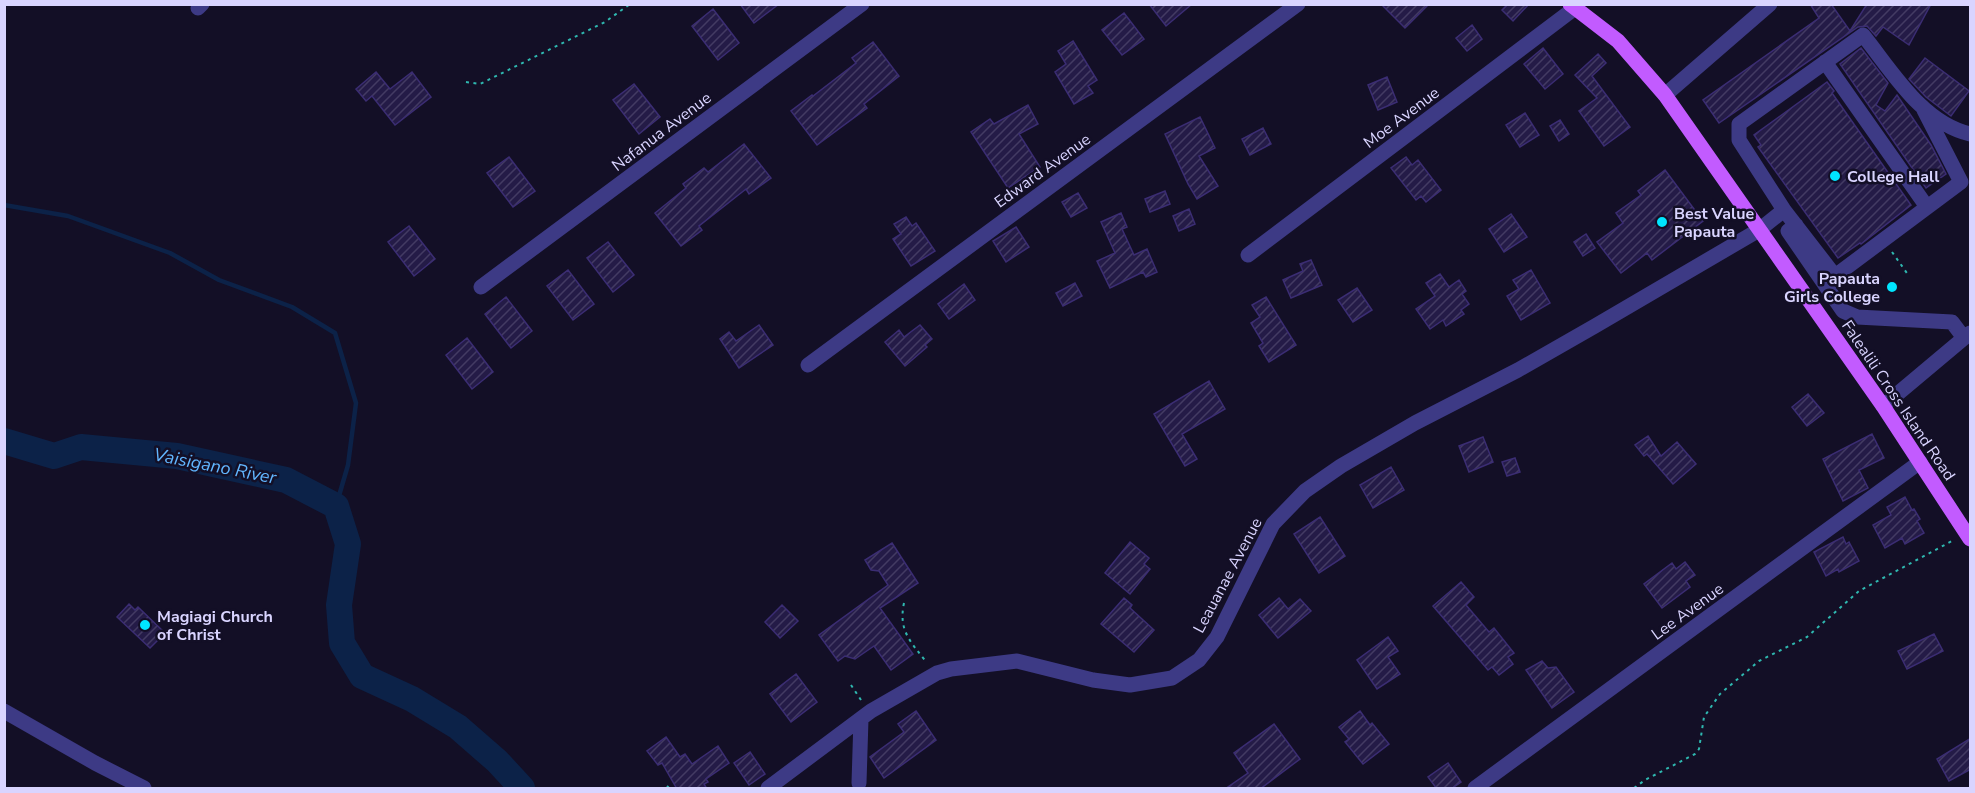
<svg xmlns="http://www.w3.org/2000/svg" width="1975" height="793" font-family="'Nunito Sans',sans-serif">
	<style>
		.lines { fill: none; stroke-linecap: round; stroke-linejoin: round }
		.stream { stroke: #0c2248; stroke-width: 4.5 }
		.river { stroke: #0c2248; stroke-width: 26 }
		.building { fill: url(#building-hatch); stroke: #3b2d73; stroke-width: 1.5 }
		.path { stroke: #2fb8b0; stroke-width: 2; stroke-dasharray: 3 4.5; stroke-linecap: butt }
		.minor { stroke: #3d3a85; stroke-width: 15 }
		.major { stroke: #c25bff; stroke-width: 15 }
		.poi-dot { fill: #00e5ff; stroke: #130f26; stroke-width: 2 }
		.labels { text-anchor: middle; stroke-width: 5; stroke-linejoin: round; paint-order: stroke }
		.street-label { font-size: 16px; fill: #d9d4ff; stroke: #130f26 }
		.poi-label { font-size: 16px; font-weight: bold; fill: #d9d4ff; stroke: #130f26; text-anchor: start }
		.water-label { font-size: 18px; font-style: italic; fill: #62b6ff; stroke: #130f26 }
	</style>
	<defs>
		<pattern id="building-hatch" width="6" height="6" patternUnits="userSpaceOnUse" patternTransform="scale(1.5)"><rect width="6" height="6" fill="#241b47"/><path d="M-1 1l2-2M0 6l6-6M5 7l2-2" fill="none" stroke="#433b63"/></pattern>
	</defs>
	<rect width="100%" height="100%" fill="#130f26"/>
	<g class="lines">
		<path class="stream" d="M4,205l64,11 102,37 49,27 73,27 43,26 21,70 -8,62 -12,41"/>
		<path class="river" d="M4,441l50,15 27,-9 96,9 109,24 50,26 12,38 -9,61 3,38 20,33 50,23 46,28 39,34 25,27"/>
	</g>
	<path class="building" d="M740,4h39l-25,19z
		M1149,4h43l-26,22z
		M1381,4h48l-24,24z
		M1508,4h21l-16,17 -11,-11z
		M1810,4h21l19,27 17,-27h64l-22,41 -26,-18 -7,9 -9,-10 -9,1 -139,96 -16,-23 116,-82z
		M713,9l26,34 -21,17 -26,-34z
		M1124,13l20,26 -22,16 -20,-25z
		M1472,25l10,14 -15,12 -11,-13z
		M1073,41l24,39 -9,6 5,7 -19,11 -19,-32 11,-8 -8,-13z
		M873,42l26,34 -35,28 3,4 -50,37 -26,-34 21,-16 1,1 43,-33 -4,-5z
		M1543,48l20,26 -18,15 -21,-25z
		M1861,48l27,35 -12,22 9,6 12,-16 34,50 15,29 -20,14 -86,-124z
		M1598,54l8,9 -14,13 38,51 -26,19 -25,-35 18,-13 -22,-23z
		M1925,58l44,33 -18,25 -25,-19 -17,-18z
		M376,72l14,17 22,-17 19,25 -36,28 -23,-29 -6,5 -10,-12z
		M1387,77l10,25 -19,8 -10,-25z
		M1827,82l7,9 -2,2 79,112 -50,39 -1,-1 -22,15 -80,-111 3,-2 -7,-10z
		M634,84l26,33 -21,17 -26,-34z
		M1028,105l10,19 -19,10 21,33 -32,21 -37,-56 19,-13 4,5z
		M1525,113l14,22 -19,12 -14,-22z
		M1200,117l15,31 -16,8 19,30 -21,13 -9,-15 -23,-50z
		M1560,120l9,14 -10,7 -9,-15z
		M1263,128l8,16 -21,11 -8,-16z
		M744,144l27,34 -22,16 -3,-5 -47,37 3,4 -21,16 -26,-33 31,-25 -3,-4 21,-16 4,4z
		M509,157l26,34 -22,16 -26,-34z
		M1406,157l6,8 6,-5 23,30 -15,12 -5,-6 -5,4 -25,-32z
		M1665,170l38,51 -51,39 -5,-7 -26,20 -24,-31 26,-19 -7,-10 25,-18 -3,-4z
		M1165,191l5,13 -20,8 -5,-13z
		M1078,193l9,15 -16,9 -9,-15z
		M1189,209l6,15 -16,7 -6,-15z
		M1121,213l6,14 -5,2 12,26 13,-6 10,23 -11,5 -3,-5 -33,16 -13,-27 18,-8 -14,-31z
		M1511,214l16,23 -23,15 -15,-23z
		M906,217l6,9 4,-3 19,28 -24,15 -18,-27 8,-5 -7,-10z
		M409,226l26,33 -21,17 -26,-34z
		M1016,227l13,20 -23,15 -13,-21z
		M1586,234l9,14 -12,8 -9,-14z
		M608,242l26,33 -21,17 -26,-34z
		M1311,260l11,25 -31,13 -8,-18 20,-9 -3,-7z
		M568,270l26,34 -21,16 -26,-34z
		M1531,270l19,33 -29,17 -14,-24 12,-7 -6,-9z
		M1440,274l9,13 10,-7 7,11 -4,3 7,10 -8,6 3,4 -18,12 -3,-6 -13,9 -14,-20 19,-13 -9,-13z
		M1075,283l7,13 -19,10 -7,-13z
		M964,284l11,16 -26,19 -11,-15z
		M1357,288l15,22 -19,12 -15,-22z
		M506,297l26,34 -21,17 -26,-34z
		M1266,297l30,48 -27,17 -10,-16 4,-3 -12,-20 9,-6 -8,-12z
		M759,325l14,20 -34,23 -19,-29 9,-7 7,9z
		M920,325l12,14 -7,6 2,2 -22,19 -20,-24 14,-12 5,7z
		M467,338l26,34 -21,17 -26,-34z
		M1209,381l16,28 -43,25 15,25 -12,7 -31,-52z
		M1808,394l16,19 -17,13 -15,-19z
		M1872,434l12,24 -25,12 9,18 -25,13 -20,-42z
		M1648,436l13,20 16,-14 19,22 -23,20 -26,-30 -3,2 -9,-11z
		M1483,437l10,25 -24,10 -10,-26z
		M1515,458l5,14 -13,4 -5,-14z
		M1391,467l13,23 -31,18 -13,-23z
		M1905,497l7,13 2,-1 6,10 -3,2 7,12 -19,11 -3,-6 -17,10 -12,-23 18,-10 -4,-8z
		M1320,517l25,39 -26,17 -25,-39z
		M1843,537l3,7 3,-2 10,19 -20,11 -1,-3 -12,7 -12,-24z
		M1130,542l19,16 -5,6 6,5 -20,25 -25,-21z
		M892,543l26,40 -38,25 33,46 -22,16 -17,-24 -19,13 -10,-3 -7,5 -19,-26 69,-50 -9,-14 -8,-1 -6,-10z
		M1685,562l10,13 -9,6 4,6 -28,21 -18,-24 28,-21 4,6z
		M1461,582l13,15 -8,8 23,27 5,-4 20,25 -6,4 5,7 -14,11 -7,-8 -4,3 -55,-64z
		M1124,598l8,7 -2,3 24,22 -20,22 -33,-28z
		M1279,598l9,11 12,-10 11,12 -33,27 -19,-23z
		M129,604l6,6 3,-3 27,26 -15,15 -33,-31z
		M782,605l16,16 -18,17 -15,-16z
		M1934,634l9,17 -36,18 -9,-18z
		M1388,637l10,14 -10,6 12,17 -23,15 -20,-29z
		M1542,661l6,7 8,-1 18,25 -22,16 -26,-38z
		M796,674l21,28 -26,20 -21,-28z
		M916,711l20,29 -52,38 -14,-21 34,-25 -6,-8z
		M1360,711l10,14 2,-2 17,21 -26,20 -18,-22 4,-3 -10,-12z
		M1274,724l26,35 -40,30h-35l23,-16 -14,-20z
		M666,737l14,20 5,-3 7,10 26,-18 11,17 -23,16 2,3 -4,2 3,5h-30l-15,-26 -4,2 -11,-14z
		M1971,738v31l-22,12 -12,-22z
		M750,752l15,22 -16,11 -15,-22z
		M1448,763l13,19 -10,7h-14l-9,-12z"/>
	<g class="lines">
		<path class="path" d="M466,82l14,2 125,-62 25,-18
			M1892,252l17,24
			M904,603c-6,28 7,39 23,60
			M851,685l10,15
			M667,786l2,2
			M1634,788l11,-8 50,-26 4,-5 5,-32 16,-23 39,-33 48,-24 52,-46 93,-50"/>
		<path class="minor" d="M198,8l4,-4
			M1825,62l102,145
			M1665,95l105,-91
			M1784,210l51,66 126,-94 -37,-72
			M1796,225l-8,6 55,80 14,6 95,5 12,16
			M1248,255l327,-247
			M481,287l381,-283
			M808,365l490,-361
			M1883,406l87,-73
			M4,711l91,52 49,25
			M859,783l2,-64
			M768,788l103,-77 66,-38 14,-4 66,-8 76,19 37,5 42,-7 27,-18 18,-23 56,-113 32,-33 36,-25 74,-43 103,-53 77,-44 164,-96 25,-20 -45,-70v-16l124,-89c29,36 59,88 107,99
			M1475,788l445,-326"/>
		<path class="major" d="M1570,4l48,37 47,54 218,311 87,133"/>
	</g>
	<g class="poi-dot">
		<circle cx="1835" cy="176" r="6"/>
		<circle cx="1662" cy="222" r="6"/>
		<circle cx="1892" cy="287" r="6"/>
		<circle cx="145" cy="625" r="6"/>
	</g>
	<g class="labels">
		<g class="street-label">
			<text transform="translate(1401 117) rotate(-37)" y="6">Moe Avenue</text>
			<text transform="translate(661 131) rotate(-37)" y="6">Nafanua Avenue</text>
			<text transform="translate(1042 170) rotate(-36)" y="6">Edward Avenue</text>
			<text transform="translate(1899 400) rotate(56)" y="6">Falealili Cross Island Road</text>
			<text transform="translate(1227 575) rotate(-62)" y="6">Leauanae Avenue</text>
			<text transform="translate(1687 611) rotate(-36)" y="6">Lee Avenue</text>
		</g>
		<g class="poi-label">
			<text x="1847" y="182">College Hall</text>
			<text x="1674" y="219">Best Value<tspan x="1674" dy="18">Papauta</tspan></text>
			<text x="1880" y="284" text-anchor="end">Papauta<tspan x="1880" dy="18">Girls College</tspan></text>
			<text x="157" y="622">Magiagi Church<tspan x="157" dy="18">of Christ</tspan></text>
		</g>
		<g class="water-label">
			<text transform="translate(215 466) rotate(11)" y="6">Vaisigano River</text>
		</g>
	</g>
	<rect width="1975" height="793" fill="none" stroke="#d9d4ff" stroke-width="12"/>
</svg>
